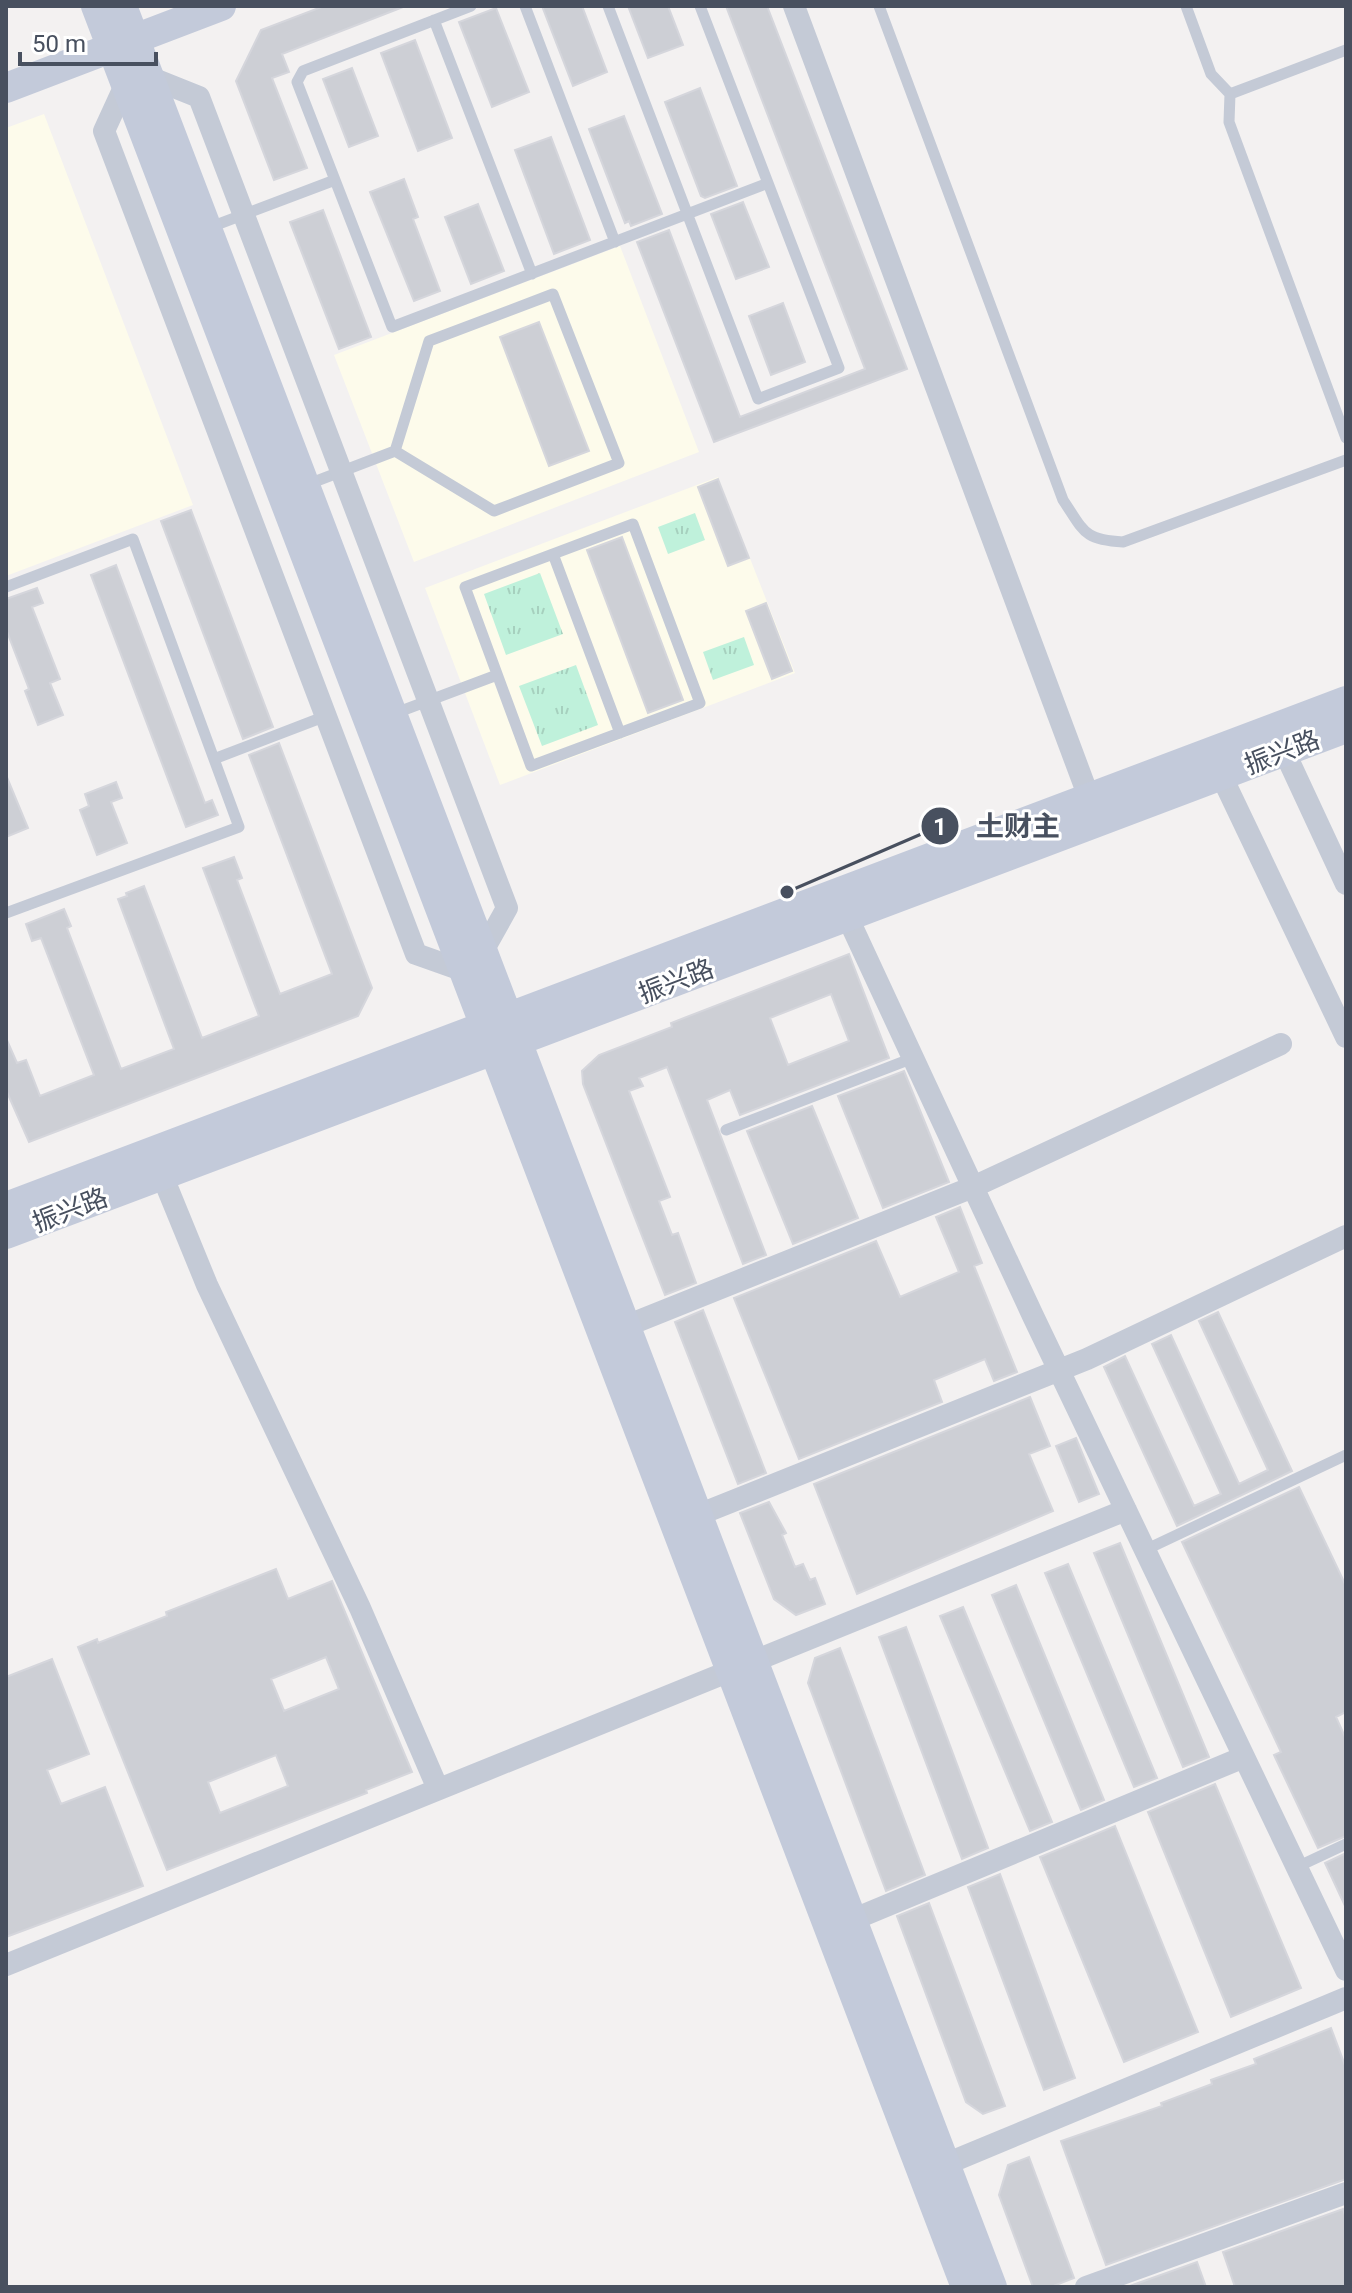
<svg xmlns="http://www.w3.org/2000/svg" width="1352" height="2293" font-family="Roboto,'Noto Sans SC',sans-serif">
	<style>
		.commercial { fill: #fdfbeb }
		.grass { fill: url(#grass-tufts) }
		.building { fill: #cdcfd5; stroke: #d5d6dc; stroke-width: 2; fill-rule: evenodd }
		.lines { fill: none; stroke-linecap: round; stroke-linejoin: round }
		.lane { stroke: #c4cad6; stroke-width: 11 }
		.street { stroke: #c4cad6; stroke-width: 22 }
		.secondary { stroke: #c3cada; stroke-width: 30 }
		.labels { text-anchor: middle; stroke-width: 6; stroke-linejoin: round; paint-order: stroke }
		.street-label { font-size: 26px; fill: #48505f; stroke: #fff }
		.leader { fill: none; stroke: #48505f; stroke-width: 3 }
		.callout-dot { fill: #48505f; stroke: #fff; stroke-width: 3 }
		.mark-label { font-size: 24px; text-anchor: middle; font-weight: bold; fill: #fff }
		.callout-label { font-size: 28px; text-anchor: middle; font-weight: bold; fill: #48505f; stroke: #fff; stroke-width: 6; stroke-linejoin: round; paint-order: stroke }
	</style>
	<defs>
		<pattern id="grass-tufts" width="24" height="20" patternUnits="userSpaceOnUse" patternTransform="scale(2)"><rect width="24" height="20" fill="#bff1db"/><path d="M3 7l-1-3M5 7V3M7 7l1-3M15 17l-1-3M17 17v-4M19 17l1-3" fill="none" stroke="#a6d0be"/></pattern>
	</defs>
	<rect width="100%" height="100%" fill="#f3f1f1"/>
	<path class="commercial" d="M44,114l149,391 -187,71v-448z
		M620,246l79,206 -285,110 -80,-207z
		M718,477l77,196 -295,112 -75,-197z"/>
	<path class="grass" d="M695,513l10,27 -37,14 -10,-27z
		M540,573l23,61 -57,21 -22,-61z
		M744,637l10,28 -41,15 -10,-28z
		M576,665l22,60 -56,21 -23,-60z"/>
	<path class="building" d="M324,6l79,1 -121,47 7,18 -17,6 35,90 -33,12 -38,-99 25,-51z
		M542,6h40l25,66 -34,14z
		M628,6h40l15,39 -35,13z
		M726,6h41l140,363 -193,73 -77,-200 32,-12 71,187 125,-48z
		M496,8l33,84 -37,15 -33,-85z
		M415,40l37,98 -34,13 -37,-98z
		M352,68l26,68 -29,11 -26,-68z
		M700,88l37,98 -32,12 -4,-2 -36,-94z
		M624,116l38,98 -31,12 -2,-5 -4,2 -36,-94z
		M551,137l39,103 -36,14 -39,-104z
		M404,179l14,38 -5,2 27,72 -26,10 -44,-109z
		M743,202l26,65 -33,12 -25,-65z
		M478,204l26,67 -33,13 -26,-67z
		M323,210l48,127 -32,12 -49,-127z
		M783,303l22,59 -34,13 -22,-59z
		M539,322l50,129 -40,15 -49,-129z
		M718,479l31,79 -21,8 -30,-79z
		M191,510l82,217 -30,12 -82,-218z
		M622,537l61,163 -35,13 -61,-163z
		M116,565l89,238 7,-3 6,15 -32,12 -95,-252z
		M37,588l6,15 -11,4 28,72 -10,4 13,32 -25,10 -13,-34 4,-2 -23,-60v-30z
		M766,603l26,68 -20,8 -26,-68z
		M279,743l93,245 -14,28 -329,126 -23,-52v-52l11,25 9,-3 14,36 54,-21 -53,-137 -9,3 -6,-17 38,-15 7,17 -4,2 54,141 53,-20 -56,-150 9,-3 -1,-3 18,-7 58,152 57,-22 -56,-148 31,-11 8,21 -5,2 43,114 52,-20 -83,-219z
		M6,775l22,53 -22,9z
		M116,782l6,16 -11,4 16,41 -30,12 -17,-45 9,-4 -4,-12z
		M849,954l40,104 -149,57 -10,-25 -23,10 59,155 -23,9 -76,-197 -28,11 4,8 -14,5 41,106 -11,4 13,34 6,-2 18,50 -31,12 -82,-211 -1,-13 17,-16 73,-28 -1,-4zM831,994l18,47 -61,24 -18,-47z
		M904,1071l45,111 -66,26 -45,-112z
		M812,1106l46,112 -65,26 -46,-113z
		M960,1207l22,56 -8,3 43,106 -23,9 -9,-22 -51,21 8,22 -143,57 -65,-161 142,-57 24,56 59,-25 -23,-55z
		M703,1310l63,163 -28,11 -63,-162z
		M1218,1312l74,159 -115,55 -73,-159 21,-11 69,150 27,-12 -69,-150 19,-9 68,149 29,-14 -69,-149z
		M1030,1397l20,49 -21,8 24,57 -196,83 -43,-110z
		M1076,1438l23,56 -20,8 -23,-56z
		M1299,1487l47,99v126l-10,5 10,22v97l-28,12 -44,-93 7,-3 -99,-210z
		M769,1502l17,31 -4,2 13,32 8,-3 7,16 5,-2 10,26 -29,11 -22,-16 -34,-86z
		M1120,1543l89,214 -26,10 -89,-214z
		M1068,1564l89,214 -23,9 -89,-214z
		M276,1569l12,30 44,-18 80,191 -46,18 1,3 -200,77 -89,-223 19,-8 1,4 69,-27 -1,-4zM326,1657l13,32 -55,22 -13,-32zM276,1755l12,31 -68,27 -12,-31z
		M1016,1585l88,215 -23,10 -89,-215z
		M963,1607l89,215 -22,9 -90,-215z
		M906,1627l82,221 -26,11 -83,-222z
		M840,1648l85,227 -39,16 -78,-208 7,-25z
		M52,1659l37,95 -42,16 14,34 44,-17 38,99 -137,51v-260z
		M1215,1784l86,204 -70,29 -83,-205z
		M1115,1826l83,206 -74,30 -84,-205z
		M1346,1853v55l-21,-45z
		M1000,1874l75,204 -31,12 -76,-203z
		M929,1903l76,203 -22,8 -17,-12 -69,-186z
		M1331,2028l15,40v111l-240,86 -45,-124 101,-35 -1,-3 51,-19 -1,-4 45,-16 -2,-5z
		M1029,2157l45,121 -23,9h-18l-34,-92 9,-30z
		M1343,2209l3,9v69h-111l-12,-35z
		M1197,2262l9,25h-79z"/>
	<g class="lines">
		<path class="lane" d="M471,6l-168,65 -6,11 95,245 376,-144
			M525,6l90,236
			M608,6l150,393 81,-31 -139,-362
			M879,6l184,494c21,31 20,40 60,42l223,-82
			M1186,6l25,68 19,20 -1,28 117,316
			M434,20l98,254
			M1230,94l116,-44
			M208,228l127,-48
			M553,294l66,169 -125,48 -99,-60 34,-110z
			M306,485l89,-34
			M633,524l67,179 -169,63 -66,-179z
			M553,554l67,179
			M6,587l127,-48 106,288 -233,86
			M393,714l104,-39
			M214,759l112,-43
			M726,1130l187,-72
			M1145,1550l201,-95
			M1297,1867l49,-23"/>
		<path class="street" d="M794,6l300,805
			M149,77l50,20 308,811 -24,43
			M126,83l-22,48 312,823 48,17
			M1286,755l60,129
			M1221,775l125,262
			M847,916l186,400 313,654
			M162,1175l45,110 153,323 78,181
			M626,1326l347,-139 308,-143
			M698,1515l389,-156 259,-123
			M852,1920l392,-163
			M6,1965l1120,-455
			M946,2164l400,-166
			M1086,2287l260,-94"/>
		<path class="secondary" d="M96,6l870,2281
			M122,6l870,2281
			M6,88l215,-82
			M6,1207l1340,-506
			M6,1234l1340,-506"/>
	</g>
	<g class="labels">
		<g class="street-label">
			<text transform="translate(1282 752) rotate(-21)" y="9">振兴路</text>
			<text transform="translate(676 981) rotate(-21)" y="9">振兴路</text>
			<text transform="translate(70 1210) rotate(-21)" y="9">振兴路</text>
		</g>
	</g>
	<path class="leader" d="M787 892L940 826"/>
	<g class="callout-dot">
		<circle cx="787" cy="892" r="8"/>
		<circle cx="940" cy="826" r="20"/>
	</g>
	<g class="mark-label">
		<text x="940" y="835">1</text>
	</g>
	<g class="callout-label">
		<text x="1018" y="836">土财主</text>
	</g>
	<rect width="1352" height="2293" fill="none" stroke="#48505f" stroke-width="16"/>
	<path d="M20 52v12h136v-12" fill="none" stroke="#48505f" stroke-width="4"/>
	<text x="32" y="52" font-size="24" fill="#48505f" stroke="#ffffff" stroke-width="6" paint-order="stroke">50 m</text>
</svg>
